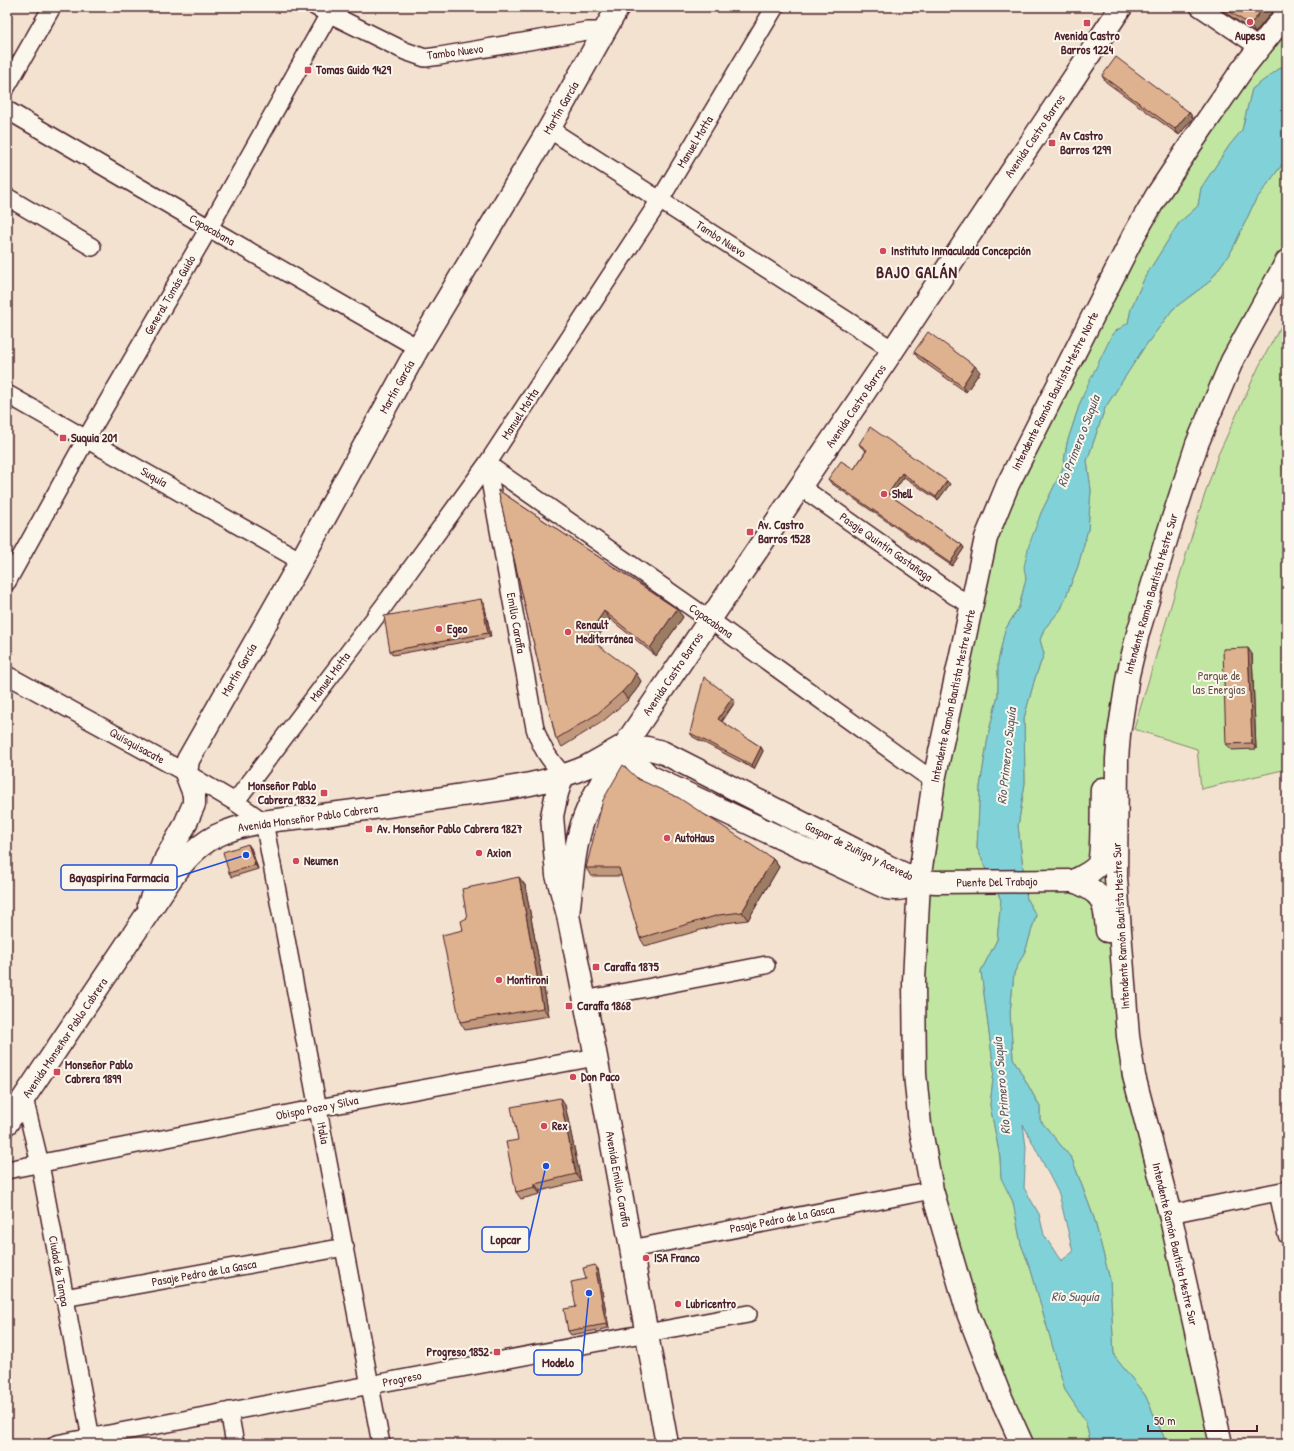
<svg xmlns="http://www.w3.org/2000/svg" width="1294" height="1451" font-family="'Patrick Hand',sans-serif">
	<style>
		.green { fill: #c0e6a1; stroke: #858266 }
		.water { fill: #81d2d8; stroke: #6b8a93; fill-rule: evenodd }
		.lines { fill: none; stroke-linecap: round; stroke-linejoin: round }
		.street-casing { stroke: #4a1f2b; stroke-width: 20 }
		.secondary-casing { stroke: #4a1f2b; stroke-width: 25 }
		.primary-casing { stroke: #4a1f2b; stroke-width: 25 }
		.street { stroke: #fbf7ec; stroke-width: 17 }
		.secondary { stroke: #fbf7ec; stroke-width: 22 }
		.primary { stroke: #fbf7ec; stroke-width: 22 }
		.wall { fill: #c0997b; stroke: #4a1f2b }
		.shaded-wall { fill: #9c7d64; stroke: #4a1f2b }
		.building { fill: #dfb28f; stroke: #4a1f2b }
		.poi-dot { fill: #d1495b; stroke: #fbf7ec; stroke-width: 1.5 }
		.labels { text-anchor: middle; stroke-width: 4; stroke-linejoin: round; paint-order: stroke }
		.poi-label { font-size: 12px; font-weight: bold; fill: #4a1f2b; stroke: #fbf7ec; text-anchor: start }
		.street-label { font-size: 12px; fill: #4a1f2b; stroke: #fbf7ec }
		.park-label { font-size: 12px; fill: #685148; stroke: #fbf7ec }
		.water-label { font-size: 13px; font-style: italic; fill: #5a555f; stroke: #fbf7ec }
		.district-label { font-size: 16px; font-weight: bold; letter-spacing: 1px; fill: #4a1f2b; stroke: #fbf7ec }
		.leader { fill: none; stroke: #1d4ed8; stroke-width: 1.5 }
		.callout-dot { fill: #1d4ed8; stroke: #fbf7ec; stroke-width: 1.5 }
		.callout { fill: #fbf7ec; stroke: #1d4ed8; stroke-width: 1.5 }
		.callout-label { font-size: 13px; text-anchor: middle; font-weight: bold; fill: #4a1f2b }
	</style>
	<rect width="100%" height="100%" fill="#f3e2d0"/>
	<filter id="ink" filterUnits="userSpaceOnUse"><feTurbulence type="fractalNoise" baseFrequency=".025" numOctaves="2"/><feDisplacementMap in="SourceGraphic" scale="8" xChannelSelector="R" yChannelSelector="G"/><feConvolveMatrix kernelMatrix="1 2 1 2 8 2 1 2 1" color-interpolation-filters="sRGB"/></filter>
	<g filter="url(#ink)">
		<path class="green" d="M1287,13v50l-35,26 -10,41 -13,16 -28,42 -3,18 -19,17 -34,54 -14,32 -3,14 -15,10 -33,70 -13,40 -4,25 -22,45 -16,54 1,12 -7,28 -14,23 -7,32v34l-9,35 -9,56 -3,61 24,52 -4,40 -16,31 13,100 -4,34 10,52 1,20 12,25 8,42 10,26 34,120 20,30 6,24h-69l-24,-53 -78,-266 -1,-245 63,-326 152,-319z
			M1287,158v103l-90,183 -78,290 9,302 93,408h-54l-22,-49 -31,-39 -4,-76 -16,-62 -22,-59 -32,-39v-13l-27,-49 -3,-45 4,-40 12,-24 10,-34 -9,-15 -9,-74 7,-43 -1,-65 11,-40 9,-24 -4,-14 4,-11 17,-20 17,-43 10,-37 3,-39 -4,-29 18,-53 38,-59 30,-40 36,-27 23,-32 23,-49z
			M1287,315v139l-5,7 5,25v283l-86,20 -4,-40 -63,-20 64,-214 20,-60 41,-89z"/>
		<path class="water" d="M1287,63v95l-32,43 -23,49 -23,32 -36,27 -30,40 -38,59 -18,53 4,29 -3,39 -10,37 -17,43 -17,20 -4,11 4,14 -9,24 -11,40 1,65 -7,43 9,74 9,15 -10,34 -12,24 -4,40 3,45 27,49v13l32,39 22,59 16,62 4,76 31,39 22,49h-76l-6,-24 -20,-30 -34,-120 -10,-26 -8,-42 -12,-24 -1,-21 -10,-52 4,-34 -13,-100 16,-31 4,-40 -24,-52 3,-61 9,-56 9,-35v-34l7,-32 14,-23 7,-28 -2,-12 5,-22 12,-32 22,-45 4,-25 13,-40 8,-19 25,-51 15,-10 3,-14 14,-32 34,-54 19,-17 3,-18 28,-42 13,-16 10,-41zM1023,1124l36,70 14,58 -12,9 -17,-26 -5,-21 -15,-26 2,-41z"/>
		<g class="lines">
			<defs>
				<path id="street" d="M316,7l89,44 20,7 15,-2 147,-25h17
					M1199,7l61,41
					M7,86l45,-79
					M7,110l202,118 209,120
					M549,129l344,221
					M7,197l85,50
					M7,394l294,167
					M487,464l223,156 211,152 13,8
					M487,464l48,264c6,20 14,31 28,47
					M801,487l154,109 17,9
					M7,582l79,-143 123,-211 124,-221
					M7,675l179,98 49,29 29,20 117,622
					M235,802l148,-195 104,-143 173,-264 115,-193
					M584,1000l182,-35
					M24,1098l16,66 52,280
					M7,1170l311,-62 278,-51
					M1278,1192l9,43
					M1170,1214l117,-24
					M631,1249l301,-59
					M64,1298l281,-51
					M229,1411l6,33
					M56,1444l692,-130"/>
				<path id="secondary" d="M624,746l23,2 15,4 225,114 32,15 17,1 138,-1
					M624,746l16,21 9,9 238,112c14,3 20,-1 32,-7
					M149,904l17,-46 18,-31 10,-23v-10l-8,-21 2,-13 113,-199 117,-213 131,-219 69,-122"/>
				<path id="primary" d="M563,775l-6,18 -5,23 5,59 11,40 28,142 71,387
					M1074,881c29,12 31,19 33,50
					M1074,881c7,-4 19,-9 24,-16 5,-10 3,-62 4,-76
					M568,915c4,-31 5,-62 14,-91 9,-28 27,-53 42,-78l269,-396 228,-343
					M7,1123l157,-234c14,-21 29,-41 52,-53 35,-17 77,-17 115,-22 44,-6 88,-12 131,-19 42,-6 85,-11 124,-28 12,-6 25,-14 37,-21
					M1022,1444l-24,-53 -30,-78 -36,-123 -12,-65 -5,-51 -1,-93 5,-100 15,-101 52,-242 22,-54 126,-249 23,-40 34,-51 53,-77 43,-54
					M1221,1444l-51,-230 -36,-138 -6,-40 -12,-158 1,-119 2,-25 9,-59 10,-42 29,-96 30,-93 35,-83 55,-100"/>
			</defs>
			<use href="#street" class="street-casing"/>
			<use href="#secondary" class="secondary-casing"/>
			<use href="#primary" class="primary-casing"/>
			<use href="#street" class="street"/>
			<use href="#secondary" class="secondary"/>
			<use href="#primary" class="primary"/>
		</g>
		<path class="wall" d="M1217,7h59l-21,26z
			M1102,76l87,36 4,6 -14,17 -73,-53z
			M914,352l66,20 -14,20 -48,-34z
			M859,444l91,40 -12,16 -34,-23 -13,19 71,49 2,3 -12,18 -121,-83 -3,-4 26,-10 12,-18 -5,-4z
			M498,490l179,119 6,8 -27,39 -46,-37 -16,24 47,38 -5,9 -8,10 -26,22 -40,25 -6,-8z
			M484,603l7,34 -98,18 -3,-4z
			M1252,654l4,95 -25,1 -5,-6z
			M735,702l-13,20 39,25 2,4 -9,18 -61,-32 -3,-4z
			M638,779l135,80 6,8 -31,53 -23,3 -80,23 -5,-8 -18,-62h-31l-5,-8z
			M251,848l7,21 -26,8 -3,-4z
			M525,885l24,131 -84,14 -5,-8 3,-92 4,-12z
			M565,1105l16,76 -41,10v3l-19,5 -5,-7 2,-52z
			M598,1269l11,59 -38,7 -3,-4 8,-24 10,-28z"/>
		<path class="shaded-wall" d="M1264,7h12l-21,26 -5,-8z
			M1189,112l4,6 -14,17 -4,-6z
			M975,366l5,6 -14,20 -4,-6z
			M902,473l2,4 -14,20 -2,-3z
			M947,481l3,3 -12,16 -2,-3z
			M962,545l2,3 -12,18 -2,-3z
			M481,599l3,4 7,34 -3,-4z
			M677,609l6,8 -27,39 -6,-8z
			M604,611l6,8 -18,26 -5,-8z
			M1248,648l4,6 4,95 -4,-6z
			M636,673l5,8 -5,9 -8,10 -6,-8z
			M732,698l3,4 -15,21 -2,-4z
			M761,747l2,4 -9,18 -2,-4z
			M248,844l3,4 7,21 -3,-4z
			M773,859l6,8 -31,53 -6,-8z
			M519,877l6,8 24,131 -6,-8z
			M560,1098l5,7 16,76 -5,-7z
			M535,1184l5,7v3l-5,-7z
			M595,1265l3,4 11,59 -3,-4z"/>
		<path class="building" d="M1223,7h41l-14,18z
			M1116,57l73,55 -14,17 -73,-53z
			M928,332l47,34 -13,20 -48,-34z
			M870,427l77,54 -11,16 -34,-24 -14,21 74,51 -12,18 -122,-84 13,-18 13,8 13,-19 -8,-6z
			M498,490l179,119 -27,39 -46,-37 -17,26 49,36 -5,9 -9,10 -25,22 -41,25z
			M481,599l7,34 -98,18 -6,-35z
			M1248,648l4,95 -26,1 -3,-95z
			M704,677l28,21 -14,21 43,28 -9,18 -62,-32z
			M623,765l15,14 41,19 94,61 -31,53 -23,3 -79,23 -21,-70h-33l17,-68z
			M248,844l7,21 -26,8 -6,-21z
			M519,877l24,131 -83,14 -18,-87 21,-5 -2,-9 6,-3 -5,-29z
			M560,1098l16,76 -41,10v3l-19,5 -10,-50 12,-2 -7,-33z
			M595,1265l11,59 -38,7 -4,-22 12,-2 -5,-25 15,-3 -3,-11z"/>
	</g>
	<g class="poi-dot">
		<circle cx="1250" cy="22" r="4"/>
		<rect x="1083" y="19" width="8" height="8" rx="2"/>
		<rect x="304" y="66" width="8" height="8" rx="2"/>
		<rect x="1048" y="139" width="8" height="8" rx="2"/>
		<circle cx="883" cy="251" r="4"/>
		<rect x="59" y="434" width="8" height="8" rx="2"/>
		<circle cx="884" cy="494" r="4"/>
		<rect x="746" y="528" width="8" height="8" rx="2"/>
		<circle cx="439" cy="629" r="4"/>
		<circle cx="568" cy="632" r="4"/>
		<rect x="320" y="789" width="8" height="8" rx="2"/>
		<rect x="365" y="825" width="8" height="8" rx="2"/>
		<circle cx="667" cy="838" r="4"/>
		<circle cx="479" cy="853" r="4"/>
		<circle cx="296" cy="861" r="4"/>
		<rect x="592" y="963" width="8" height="8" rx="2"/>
		<circle cx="499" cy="980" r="4"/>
		<rect x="565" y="1002" width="8" height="8" rx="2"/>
		<rect x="53" y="1068" width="8" height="8" rx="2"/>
		<circle cx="573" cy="1077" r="4"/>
		<circle cx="544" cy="1126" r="4"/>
		<circle cx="646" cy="1258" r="4"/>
		<circle cx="678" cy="1304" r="4"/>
		<rect x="493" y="1348" width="8" height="8" rx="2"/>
	</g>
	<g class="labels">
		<g class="poi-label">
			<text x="1087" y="40" text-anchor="middle">Avenida Castro<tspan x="1087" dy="14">Barros 1224</tspan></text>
			<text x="1250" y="40" text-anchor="middle">Aupesa</text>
			<text x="316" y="74">Tomas Guido 1429</text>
			<text x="1060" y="140">Av Castro<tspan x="1060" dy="14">Barros 1299</tspan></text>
			<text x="891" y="255">Instituto Inmaculada Concepción</text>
			<text x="71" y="442">Suquia 201</text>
			<text x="892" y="498">Shell</text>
			<text x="758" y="529">Av. Castro<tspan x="758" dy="14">Barros 1528</tspan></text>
			<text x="576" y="629">Renault<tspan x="576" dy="14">Mediterránea</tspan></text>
			<text x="447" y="633">Egeo</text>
			<text x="316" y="790" text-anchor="end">Monseñor Pablo<tspan x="316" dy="14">Cabrera 1832</tspan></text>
			<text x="377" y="833">Av. Monseñor Pablo Cabrera 1827</text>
			<text x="675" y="842">AutoHaus</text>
			<text x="487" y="857">Axion</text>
			<text x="304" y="865">Neumen</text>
			<text x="604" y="971">Caraffa 1875</text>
			<text x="507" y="984">Montironi</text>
			<text x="577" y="1010">Caraffa 1868</text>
			<text x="65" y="1069">Monseñor Pablo<tspan x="65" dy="14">Cabrera 1899</tspan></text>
			<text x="581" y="1081">Don Paco</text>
			<text x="552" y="1130">Rex</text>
			<text x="654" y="1262">ISA Franco</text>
			<text x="686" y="1308">Lubricentro</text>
			<text x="489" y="1356" text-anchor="end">Progreso 1852</text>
		</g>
		<g class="street-label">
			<text transform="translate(455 52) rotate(-7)" y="4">Tambo Nuevo</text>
			<text transform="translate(561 108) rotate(-60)" y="4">Martín García</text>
			<text transform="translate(1035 136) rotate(-56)" y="4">Avenida Castro Barros</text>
			<text transform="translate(695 142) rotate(-59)" y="4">Manuel Motta</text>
			<text transform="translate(212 230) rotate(30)" y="4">Copacabana</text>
			<text transform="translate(721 239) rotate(33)" y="4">Tambo Nuevo</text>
			<text transform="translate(170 295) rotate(-60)" y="4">General Tomás Guido</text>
			<text transform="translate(397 387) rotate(-61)" y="4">Martín García</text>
			<text transform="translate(1055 391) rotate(-63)" y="4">Intendente Ramón Bautista Mestre Norte</text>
			<text transform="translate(856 406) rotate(-56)" y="4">Avenida Castro Barros</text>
			<text transform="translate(520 414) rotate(-57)" y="4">Manuel Motta</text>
			<text transform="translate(154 477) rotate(30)" y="4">Suquía</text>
			<text transform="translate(886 547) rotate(35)" y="4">Pasaje Quintín Gastañaga</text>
			<text transform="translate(1151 594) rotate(-74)" y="4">Intendente Ramón Bautista Mestre Sur</text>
			<text transform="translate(711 621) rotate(35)" y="4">Copacabana</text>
			<text transform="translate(516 623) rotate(80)" y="4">Emilio Caraffa</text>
			<text transform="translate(239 670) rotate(-60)" y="4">Martín García</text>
			<text transform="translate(673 674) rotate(-56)" y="4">Avenida Castro Barros</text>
			<text transform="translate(330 677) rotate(-53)" y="4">Manuel Motta</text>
			<text transform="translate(953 696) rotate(-78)" y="4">Intendente Ramón Bautista Mestre Norte</text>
			<text transform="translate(137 746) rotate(29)" y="4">Quisquisacate</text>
			<text transform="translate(308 818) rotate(-8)" y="4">Avenida Monseñor Pablo Cabrera</text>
			<text transform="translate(859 851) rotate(26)" y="4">Gaspar de Zuñiga y Acevedo</text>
			<text transform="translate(997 882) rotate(-1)" y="4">Puente Del Trabajo</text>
			<text transform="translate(1121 926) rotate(-93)" y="4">Intendente Ramón Bautista Mestre Sur</text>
			<text transform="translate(65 1038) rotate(-56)" y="4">Avenida Monseñor Pablo Cabrera</text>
			<text transform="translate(317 1108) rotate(-11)" y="4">Obispo Pozo y Silva</text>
			<text transform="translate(323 1133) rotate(79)" y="4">Italia</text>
			<text transform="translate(618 1179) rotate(80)" y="4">Avenida Emilio Caraffa</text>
			<text transform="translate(782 1219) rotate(-11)" y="4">Pasaje Pedro de La Gasca</text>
			<text transform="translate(1175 1244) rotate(77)" y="4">Intendente Ramón Bautista Mestre Sur</text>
			<text transform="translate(59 1271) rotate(80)" y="4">Ciudad de Tampa</text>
			<text transform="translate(204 1273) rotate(-10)" y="4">Pasaje Pedro de La Gasca</text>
			<text transform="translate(402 1379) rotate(-11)" y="4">Progreso</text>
		</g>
		<g class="park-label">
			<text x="1219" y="680">Parque de<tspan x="1219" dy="14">las Energías</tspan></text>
		</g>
		<g class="water-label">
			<text transform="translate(1078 441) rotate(-69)" y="5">Río Primero o Suquía</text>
			<text transform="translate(1006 756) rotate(-84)" y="5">Río Primero o Suquía</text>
			<text transform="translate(1001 1086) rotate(-95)" y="5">Río Primero o Suquía</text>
			<text x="1075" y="1301">Río Suquía</text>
		</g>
		<g class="district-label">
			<text x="917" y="278">BAJO GALÁN</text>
		</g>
	</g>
	<path class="leader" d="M246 855L177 877M546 1166L529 1239M589 1293L582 1363"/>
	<g class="callout-dot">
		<circle cx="246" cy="855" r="4"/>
		<circle cx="546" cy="1166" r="4"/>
		<circle cx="589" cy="1293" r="4"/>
	</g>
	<g class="callout">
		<rect x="61" y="865" width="116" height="25" rx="4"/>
		<rect x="482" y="1227" width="47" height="25" rx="4"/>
		<rect x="534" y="1350" width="48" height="25" rx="4"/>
	</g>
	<g class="callout-label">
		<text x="119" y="882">Bayaspirina Farmacia</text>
		<text x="506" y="1244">Lopcar</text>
		<text x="558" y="1367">Modelo</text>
	</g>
	<rect width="1294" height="1451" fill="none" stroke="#fbf7ec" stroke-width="24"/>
	<rect x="12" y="12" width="1270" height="1427" fill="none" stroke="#4a1f2b" stroke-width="1.5" filter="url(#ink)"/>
	<path d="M1148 1425v6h109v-6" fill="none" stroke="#4a1f2b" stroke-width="2"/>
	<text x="1154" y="1425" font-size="12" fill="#4a1f2b" stroke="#fbf7ec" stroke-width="3" paint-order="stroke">50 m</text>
</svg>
